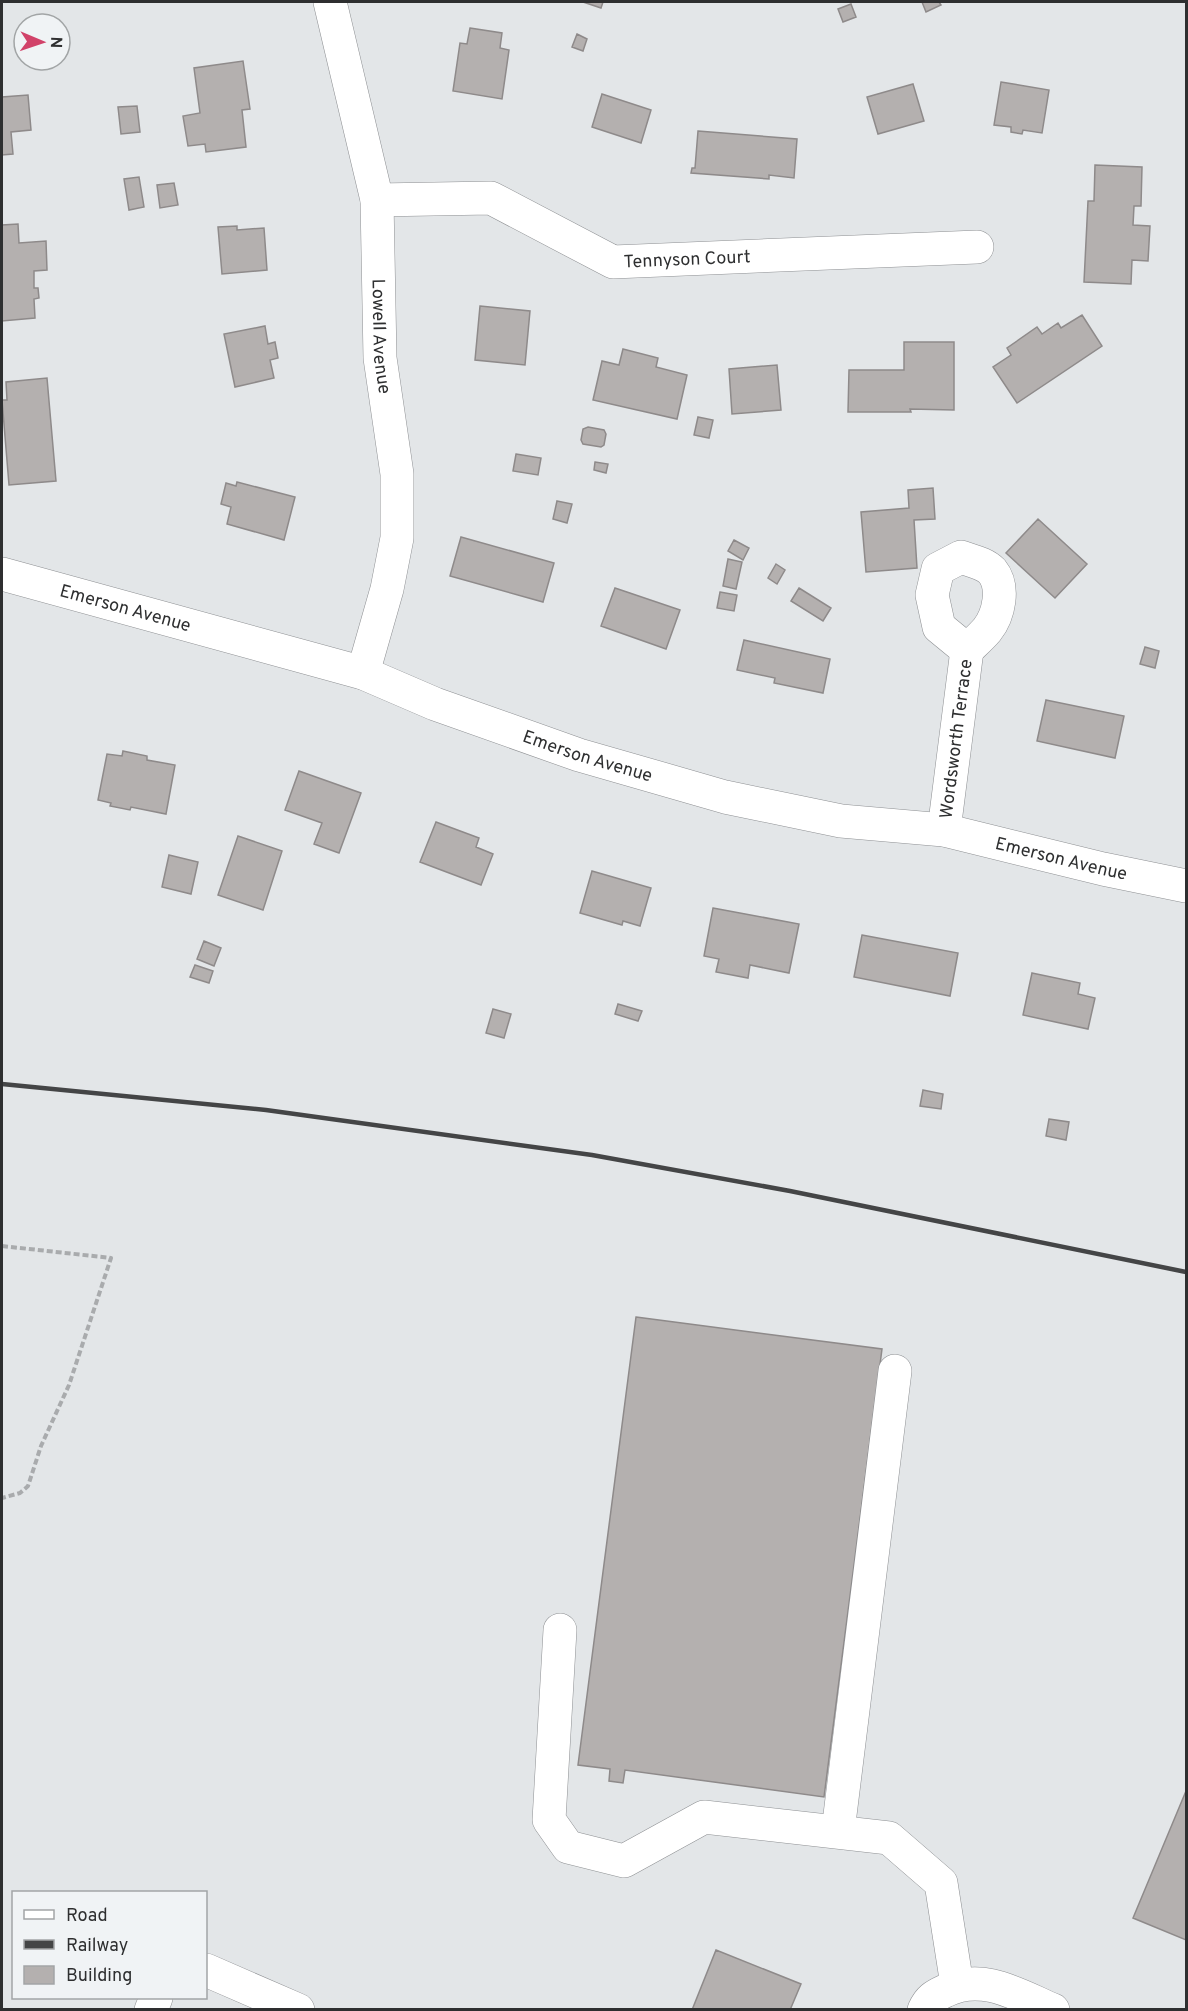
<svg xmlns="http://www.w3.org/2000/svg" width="1188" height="2011" font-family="Overpass,sans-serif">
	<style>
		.building { fill: #b4b0af; stroke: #8e8a8a; stroke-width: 1.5 }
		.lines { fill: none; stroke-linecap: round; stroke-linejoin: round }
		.minor-casing { stroke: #8e9093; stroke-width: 34 }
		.path { stroke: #a9abad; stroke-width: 4; stroke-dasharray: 6 3; stroke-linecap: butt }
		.minor { stroke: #fff; stroke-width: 33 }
		.rail { stroke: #444546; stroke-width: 4.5 }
		.labels { text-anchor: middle; stroke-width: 4.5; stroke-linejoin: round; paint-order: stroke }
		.street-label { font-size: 18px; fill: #2e2f30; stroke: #f0f3f5 }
	</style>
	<rect width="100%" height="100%" fill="#e3e6e8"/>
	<path class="building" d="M583,2h20l-2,6z
		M922,2h17l2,3 -15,7z
		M851,4l5,13 -13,5 -5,-13z
		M470,28l32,5 -2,15 9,2 -7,49 -49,-8 7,-48 7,1z
		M577,34l10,5 -4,12 -11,-4z
		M243,61l7,48 -8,1 4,37 -40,5 -1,-8 -17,2 -5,-30 17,-3 -6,-45z
		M1001,82l48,8 -7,43 -19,-3 -1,4 -11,-2v-5l-17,-2z
		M913,84l11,37 -46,13 -11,-37z
		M602,94l49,16 -10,33 -49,-16z
		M28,95l3,35 -20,2 2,22 -11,1v-58z
		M137,106l3,26 -19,2 -3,-27z
		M698,131l99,8 -3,39 -25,-3v4l-78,-6 1,-5h3z
		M1095,165l47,2 -1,39h-7l-1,19 17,1 -2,35 -16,-1 -1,24 -47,-2 4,-81h6z
		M139,177l5,30 -15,3 -5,-31z
		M174,183l4,22 -18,3 -3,-23z
		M18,224l1,19 27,-2 1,29 -13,1v17h4l1,10 -5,1 1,19 -33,3v-96z
		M237,226v4l27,-2 3,42 -45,4 -4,-47z
		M480,306l50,5 -5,54 -50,-5z
		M1082,315l20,31 -85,57 -24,-36 18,-12 -4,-7 30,-21 5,7 16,-11 3,5z
		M265,326l3,18 7,-2 3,16 -8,2 4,18 -39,9 -11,-53z
		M904,342h50v68l-44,-1 1,3h-63l1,-42h55z
		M623,349l35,9 -2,9 31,8 -10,44 -84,-19 9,-39 17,4z
		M777,365l4,45 -49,4 -3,-45z
		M47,378l9,103 -47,4 -7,-85h5l-1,-18z
		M698,417l15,3 -4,18 -15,-3z
		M588,427l16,3 2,4 -2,11 -3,2 -18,-3 -2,-4 2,-11z
		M516,454l25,4 -3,17 -25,-4z
		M595,462l13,2 -2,9 -12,-3z
		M237,482l58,15 -11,43 -57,-16 4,-17 -10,-3 5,-21 10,3z
		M933,488l2,31 -21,1 3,48 -51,4 -5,-60 48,-4 -1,-18z
		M557,501l15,3 -5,19 -14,-4z
		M1038,519l49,45 -32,34 -49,-45z
		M461,537l93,26 -11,39 -93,-26z
		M734,540l15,8 -6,12 -15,-9z
		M728,559l14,3 -6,27 -13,-3z
		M776,564l9,6 -8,14 -9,-6z
		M615,588l65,22 -14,39 -65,-23z
		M799,588l32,20 -8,13 -32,-20z
		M720,592l17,3 -3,16 -17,-3z
		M744,640l86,19 -7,34 -49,-10 1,-5 -38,-8z
		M1145,647l14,4 -4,17 -15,-4z
		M1046,700l78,16 -9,42 -78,-17z
		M123,751l24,5v4l28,5 -9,49 -35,-7 -1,3 -20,-4 1,-3 -13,-3 9,-46 15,2z
		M299,771l62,22 -22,60 -25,-9 8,-21 -37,-13z
		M436,822l43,16 -3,9 17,7 -12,31 -61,-23z
		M238,836l44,15 -19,59 -45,-15z
		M169,855l29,7 -7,32 -29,-7z
		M592,871l59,17 -11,38 -17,-5 -1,4 -42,-12z
		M713,908l86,16 -10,49 -39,-8 -2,13 -32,-6 3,-13 -15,-3z
		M862,935l96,18 -8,43 -96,-19z
		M204,941l17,7 -7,18 -17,-7z
		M195,965l18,6 -4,12 -19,-6z
		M1032,973l48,10 -2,11 17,4 -7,31 -65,-14z
		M618,1004l24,7 -4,10 -23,-7z
		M493,1009l18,5 -7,24 -18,-5z
		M923,1090l20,4 -2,15 -21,-3z
		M1049,1119l20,3 -3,18 -20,-4z
		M636,1317l246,32 -58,448 -199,-27 -2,13 -14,-2 1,-12 -32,-4z
		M1186,1791v149l-53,-22z
		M716,1950l85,34 -11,26h-98z"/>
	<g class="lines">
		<defs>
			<g id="minor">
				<path id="s1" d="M330,2l47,198 3,158 17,116v64l-10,51 -24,84"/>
				<path id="s2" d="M377,200l114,-2 122,64 364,-15"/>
				<path d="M961,557c11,4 23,6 31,14 13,16 7,44 -5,59 -6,7 -13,13 -20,20l-28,-23 -7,-32 6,-26z"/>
				<path id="s3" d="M2,574l361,99 72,31 144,51 146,42 116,24 103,9 159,39 83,17"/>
				<path id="s4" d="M944,830l23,-180"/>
				<path d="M560,1630l-11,190 19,27 56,14 80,-44 185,21 52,45 16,102"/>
				<path d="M838,1831l57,-460"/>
				<path d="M206,1970l92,40"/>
				<path d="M151,2010l5,-12"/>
				<path d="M924,2010c5,-11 10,-14 21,-19 37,-19 73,4 108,19"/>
			</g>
		</defs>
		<use href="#minor" class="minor-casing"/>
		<path class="path" d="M2,1246l109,12 -42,127 -28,61 -13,40 -8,7 -18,5"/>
		<use href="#minor" class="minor"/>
		<path class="rail" d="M2,1084l264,26 326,45 198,36 396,81"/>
	</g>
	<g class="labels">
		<g class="street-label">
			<text dy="6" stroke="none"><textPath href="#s2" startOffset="326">Tennyson Court</textPath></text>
			<text dy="6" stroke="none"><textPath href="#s1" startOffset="340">Lowell Avenue</textPath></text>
			<text dy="6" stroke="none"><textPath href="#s3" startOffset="128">Emerson Avenue</textPath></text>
			<text dy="6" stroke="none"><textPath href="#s4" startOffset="92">Wordsworth Terrace</textPath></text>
			<text dy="6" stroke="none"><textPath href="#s3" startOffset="614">Emerson Avenue</textPath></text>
			<text dy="6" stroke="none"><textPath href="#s3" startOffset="1100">Emerson Avenue</textPath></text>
		</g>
	</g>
	<rect width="1188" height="2011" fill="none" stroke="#2e2f30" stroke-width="6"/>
	<rect x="12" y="1891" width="195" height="108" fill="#f0f3f5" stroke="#a2a5a6" stroke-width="1.5"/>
	<rect x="24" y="1910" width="30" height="9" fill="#ffffff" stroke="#a2a5a6" stroke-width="1.5"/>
	<text x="66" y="1921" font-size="18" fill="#2e2f30">Road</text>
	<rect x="24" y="1940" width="30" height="9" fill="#444546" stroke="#a2a5a6" stroke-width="1.5"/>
	<text x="66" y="1951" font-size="18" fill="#2e2f30">Railway</text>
	<rect x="24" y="1966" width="30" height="18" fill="#b4b0af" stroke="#a2a5a6" stroke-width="1.5"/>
	<text x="66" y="1981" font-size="18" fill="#2e2f30">Building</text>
	<g transform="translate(42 42) rotate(92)"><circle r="28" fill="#f0f3f5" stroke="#a2a5a6" stroke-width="1.5"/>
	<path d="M0-4.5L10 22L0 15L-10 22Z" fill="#d14269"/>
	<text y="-9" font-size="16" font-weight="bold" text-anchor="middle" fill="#2e2f30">N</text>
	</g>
</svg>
